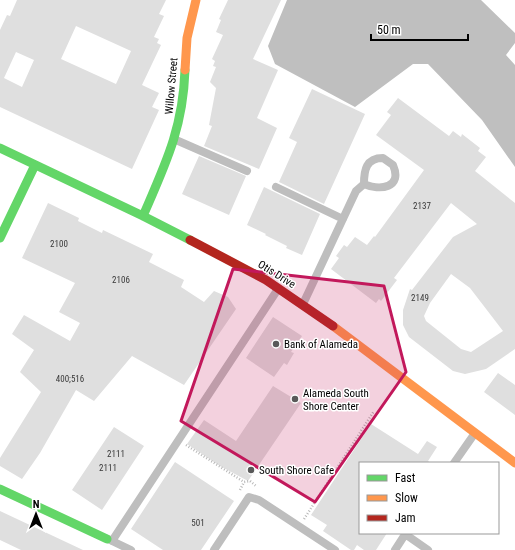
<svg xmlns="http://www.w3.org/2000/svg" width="515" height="550" font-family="'Roboto Condensed',sans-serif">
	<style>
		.water { fill: #bfbfbf }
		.building { fill: #dfdfdf; fill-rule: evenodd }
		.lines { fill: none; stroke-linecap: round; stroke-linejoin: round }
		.path { stroke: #b9b9b9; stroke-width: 2.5; stroke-dasharray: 1 2; stroke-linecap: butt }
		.lane { stroke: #bebebe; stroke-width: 8 }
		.fast { stroke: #63d668; stroke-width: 9 }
		.slow { stroke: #ff974d; stroke-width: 9 }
		.jam { stroke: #b3261e; stroke-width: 9 }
		.marked { fill: #c2185b; fill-opacity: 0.2; stroke: #c2185b; stroke-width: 3; stroke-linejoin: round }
		.poi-dot { fill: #595959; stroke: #fff; stroke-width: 1.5 }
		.labels { text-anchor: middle; stroke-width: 3; stroke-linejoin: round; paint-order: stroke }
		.number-label { font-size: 9px; fill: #383838 }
		.street-label { font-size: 11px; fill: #000; stroke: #fff }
		.poi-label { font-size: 11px; fill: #000; stroke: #fff; text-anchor: start }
	</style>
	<rect width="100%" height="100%" fill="#fff"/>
	<path class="water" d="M287,0h194l34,33v10l-9,12 9,10v102l-33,-47 -54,-56h-15l-58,43 -80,-43 -7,-18z"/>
	<path class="building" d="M17,0h149l-7,14 5,2 -10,21 5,2 -2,4 4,2 -19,40 17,8 -7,14 7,3 -27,59 -132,-62v-77l7,-15 3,1zM76,26l55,25 -15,33 -55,-25zM16,52l18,8 -12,27 -18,-9z
		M228,0h53l-28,59 25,11 -21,48 20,10 -18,41 -55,-23 8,-20 -3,-1 7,-37 -6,-6 6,-15 -3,-1 2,-5 -3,-2 11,-24 -7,-3 5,-12 -2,-1z
		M312,89l53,25 -41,90 -45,-22 18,-40 -8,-4z
		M398,98l51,38 4,-5 8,6 1,-3 18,14 -2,3 8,6 -11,14 40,32v146l-29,20 -21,5 -12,-3 -44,-34 -6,-12v-15l7,-21 2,1 41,-53 24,-13 -26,-21 -57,75 3,2 -16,21 -2,-2 -3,4 -45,-34 8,-11 -3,-2 8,-11 3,2 8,-10 12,8 7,-9 1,1 49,-67 -48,-35 15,-20 -4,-3zM451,274l19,14 33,43 -32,21 -10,-3 -35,-28 -2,-5 6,-13z
		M199,156l47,20 -17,39 -47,-21z
		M264,187l56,27 -18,41 -16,-7 1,-2 -22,-11 1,-1 -19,-9z
		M48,203l31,15 -1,3 24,12 1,-3 50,24 -4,8 35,18 -3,7 23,15 10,-11 14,6 8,12 -52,76 -52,-29 -38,45 -18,-11 -36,63 -18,26 -22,-13v-8l41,-66 -21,-20 14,-22 -22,-16 12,-19 46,26 10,-18 -21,-11 16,-29 -53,-25z
		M273,317l29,19 -11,16 3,1 -7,12 -3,-2 -10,14 -28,-19z
		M498,373l17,12v30l-31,-23z
		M273,386l28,17 -53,78 -28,-15 -33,-22 17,-24 32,21z
		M371,424l47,30 9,-13 10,6 -9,14 3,2h-71v70h27l-11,17h-12l-7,-5 -3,5h-3l-28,-19 4,-6 -16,-10z
		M114,427l30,19 -42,64 -30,-20z
		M175,462l59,39 -33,49h-38l-32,-21z
		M0,511l83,39h-62l-21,-10z"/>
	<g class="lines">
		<path class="path" d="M186,445l58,37 6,-1 6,5
			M240,490l4,-8
			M304,519l70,-108"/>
		<path class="lane" d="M176,140l71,31
			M276,187l67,32
			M303,304l53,-113 8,-7c0,-14 2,-26 19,-26l10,7c10,23 -13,26 -29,19
			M454,463l21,-30
			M405,534l23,16
			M108,539l23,11
			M112,541l166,-252
			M214,550l35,-53 10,3 76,50
			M395,550l11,-17"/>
		<path class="fast" d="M0,148l143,68 47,24
			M143,216c23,-53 40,-88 42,-146
			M0,238l35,-73
			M0,489l107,50"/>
		<path class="slow" d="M185,70l2,-32 9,-38
			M333,326l182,137"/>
		<path class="jam" d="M190,240l76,40 67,46"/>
	</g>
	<path class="marked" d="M233,269l151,17 22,86 -91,130 -134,-81z"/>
	<g class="poi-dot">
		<circle cx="276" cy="344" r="4"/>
		<circle cx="295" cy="399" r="4"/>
		<circle cx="251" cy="470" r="4"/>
	</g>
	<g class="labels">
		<g class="number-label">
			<text x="422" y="209">2137</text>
			<text x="59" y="247">2100</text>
			<text x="121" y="283">2106</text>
			<text x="420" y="301">2149</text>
			<text x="70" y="382">400;516</text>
			<text x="116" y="457">2111</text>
			<text x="108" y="471">2111</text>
			<text x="198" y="526">501</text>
		</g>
		<g class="street-label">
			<text transform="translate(171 86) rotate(-85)" y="4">Willow Street</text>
			<text transform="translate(277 274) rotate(32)" y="4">Otis Drive</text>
		</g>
		<g class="poi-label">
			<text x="284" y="348">Bank of Alameda</text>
			<text x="303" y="397">Alameda South<tspan x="303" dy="13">Shore Center</tspan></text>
			<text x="259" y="474">South Shore Cafe</text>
		</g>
	</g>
	<rect x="359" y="462" width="140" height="72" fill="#ffffff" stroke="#999999"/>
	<rect x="367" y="475" width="20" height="6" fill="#63d668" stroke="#999999"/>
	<text x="395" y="482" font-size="12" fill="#000000">Fast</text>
	<rect x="367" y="495" width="20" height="6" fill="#ff974d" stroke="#999999"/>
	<text x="395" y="502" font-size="12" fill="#000000">Slow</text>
	<rect x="367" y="515" width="20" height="6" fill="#b3261e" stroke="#999999"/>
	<text x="395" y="522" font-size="12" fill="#000000">Jam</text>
	<g transform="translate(36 514)" stroke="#ffffff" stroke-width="3" paint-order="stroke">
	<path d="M0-3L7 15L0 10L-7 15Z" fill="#000000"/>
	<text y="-6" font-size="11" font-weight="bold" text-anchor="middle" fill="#000000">N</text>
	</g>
	<path d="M371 34v6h97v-6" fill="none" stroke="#000000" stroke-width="2"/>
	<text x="377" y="34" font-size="12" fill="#000000" stroke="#ffffff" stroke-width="3" paint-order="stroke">50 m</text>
</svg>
